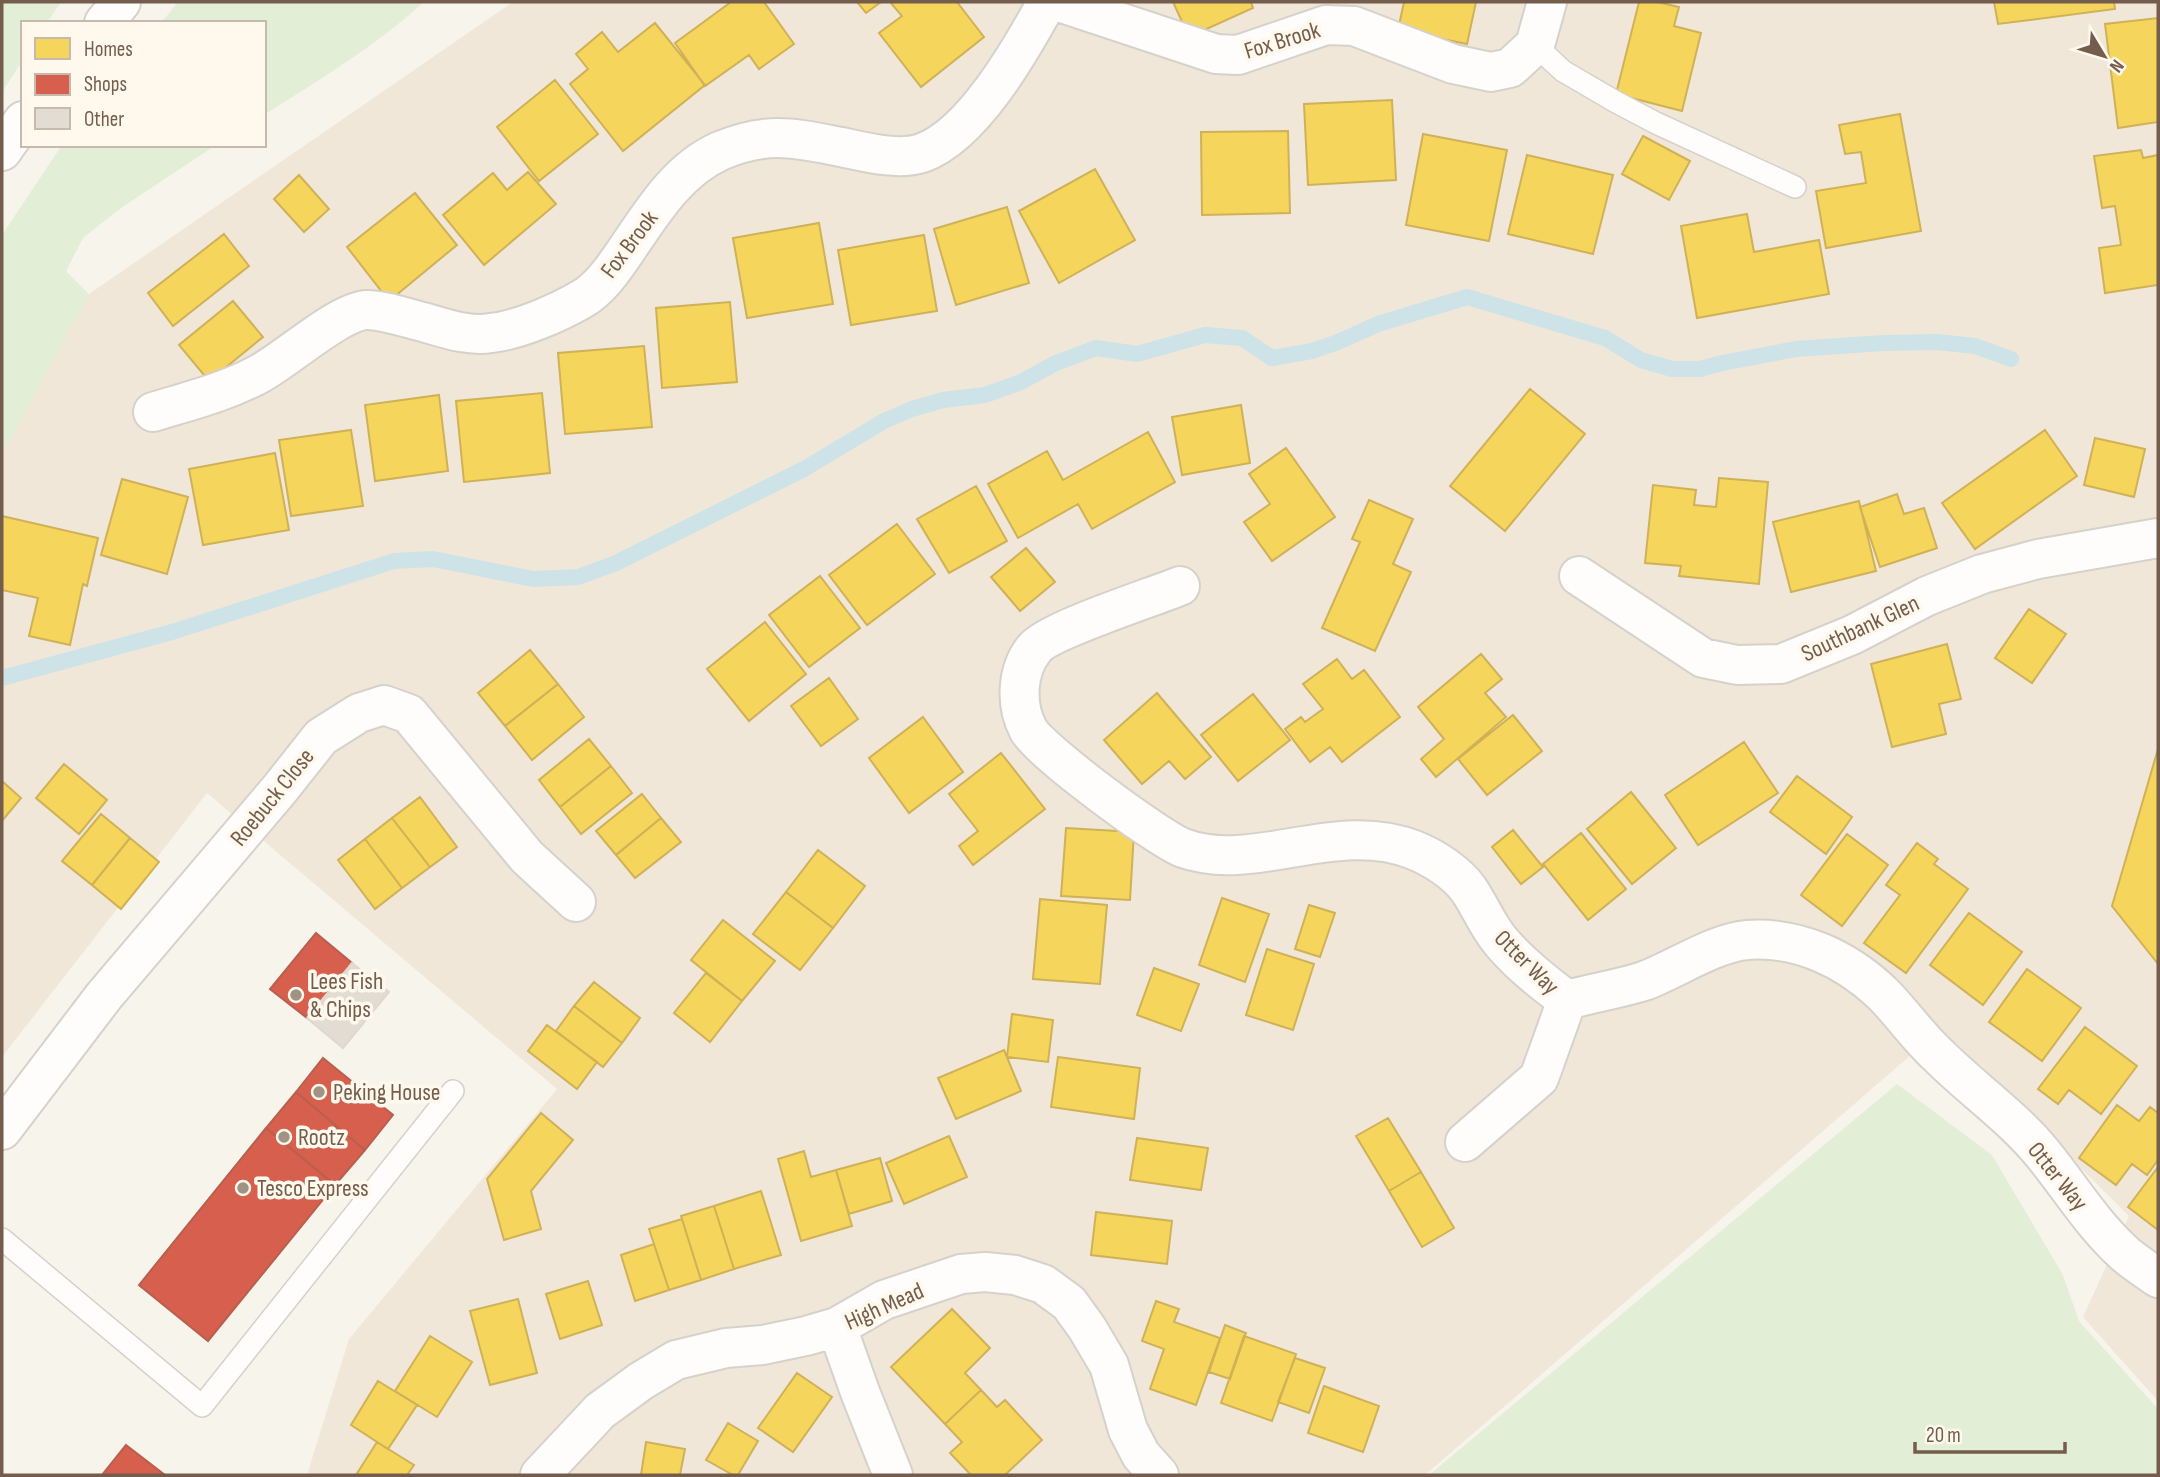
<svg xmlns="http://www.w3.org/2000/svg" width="2160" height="1477" font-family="'Sofia Sans Condensed',sans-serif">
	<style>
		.residential { fill: #f0e7d9 }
		.green { fill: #e3eed7 }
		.homes { fill: #f6d55c; stroke: #cfb157; stroke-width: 2 }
		.shops { fill: #d6604d; stroke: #b95f4d; stroke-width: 2 }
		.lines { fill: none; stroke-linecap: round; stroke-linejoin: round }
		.stream { stroke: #cde3e7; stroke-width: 16 }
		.building { fill: #e3dcd3; stroke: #e0d7ce; stroke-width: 2 }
		.service-casing { stroke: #d6d1ca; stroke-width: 24 }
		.minor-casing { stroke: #d6d1ca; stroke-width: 42 }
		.tertiary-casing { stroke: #d6d1ca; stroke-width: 42 }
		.service { stroke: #fefdfc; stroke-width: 21 }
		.minor { stroke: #fefdfc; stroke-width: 38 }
		.tertiary { stroke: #fefdfc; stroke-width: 38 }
		.poi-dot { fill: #a29284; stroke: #fef8ed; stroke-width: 2.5 }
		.labels { text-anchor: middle; stroke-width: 7; stroke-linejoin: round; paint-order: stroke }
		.street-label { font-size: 24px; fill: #745d4c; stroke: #fef8ed }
		.poi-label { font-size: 24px; fill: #745d4c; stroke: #fef8ed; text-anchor: start }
	</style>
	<rect width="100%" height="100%" fill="#f7f4ec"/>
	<path class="residential" d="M513,2h1645v1399l-75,-84 46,-101 -188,-187 -516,446h-1118l42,-136 208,-250 -350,-296 -205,264v-602l87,-161z"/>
	<path class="green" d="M2,2h59l-14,21h-24v37l-21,32z
		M178,2h246c-47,43 -105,78 -160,113v-92h-103z
		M62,145h154l-95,63 -38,30 -17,33 23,23 -87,161v-220z
		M1897,1084l95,71 71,120 16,46 79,88v66h-729z"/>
	<path class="homes" d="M731,2h33l30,42 -35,25 -10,-14 -44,31 -30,-43z
		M857,2h24l-15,11z
		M890,2h67l27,35 -63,50 -42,-54 23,-17z
		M1173,2h78l2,6 -64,29z
		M1404,2h72l-9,42 -69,-14z
		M1639,2h18l22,5 -5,19 27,7 -19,78 -66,-17z
		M1994,2h120l1,7 -117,15z
		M2158,18v104l-40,6 -13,-104z
		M655,23l50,62 -82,66 -53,-67 18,-15 -12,-15 26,-22 16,20z
		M555,80l43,54 -59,47 -42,-54z
		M1392,100l4,80 -88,5 -4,-81z
		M1900,114l21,117 -95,17 -10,-57 50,-8 -5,-31 -16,2 -6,-29z
		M1288,131l2,82 -88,2 -1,-83z
		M1423,134l84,16 -18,91 -83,-16z
		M1643,136l47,25 -21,39 -47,-26z
		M2141,150l2,8 15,-3v130l-53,8 -6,-45 22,-3 -6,-39 -13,2 -8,-52z
		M1527,155l86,20 -20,79 -85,-20z
		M1095,169l40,71 -76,43 -40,-72z
		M528,172l28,32 -72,61 -41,-50 50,-42 14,17z
		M299,175l30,34 -25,23 -30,-33z
		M415,193l42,52 -68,56 -42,-54z
		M1007,207l22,76 -73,22 -22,-76z
		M1747,214l7,38 65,-12 10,54 -132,24 -16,-92z
		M819,223l14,81 -86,14 -14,-80z
		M224,234l25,32 -76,60 -25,-33z
		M924,235l13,76 -86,14 -13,-75z
		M233,301l30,36 -54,44 -30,-36z
		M730,302l7,80 -75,6 -6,-80z
		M644,346l8,81 -87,7 -7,-81z
		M1530,389l55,45 -80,97 -55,-45z
		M542,393l8,80 -86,9 -8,-81z
		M439,395l9,76 -73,10 -10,-76z
		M1241,405l9,58 -68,12 -10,-58z
		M351,430l12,76 -72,10 -12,-76z
		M2045,430l32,46 -102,73 -33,-46z
		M1148,432l27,50 -83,47 -14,-25 -60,34 -30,-54 59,-33 16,29z
		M2095,438l50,11 -11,48 -50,-12z
		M1286,448l49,69 -63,44 -28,-39 26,-18 -21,-30z
		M275,453l14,77 -86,15 -14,-76z
		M1719,478l49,4 -9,102 -80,-8 2,-10 -36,-3 8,-78 43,5 -2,15 22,2z
		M122,479l66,18 -21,77 -66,-19z
		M976,486l31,55 -58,32 -32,-54z
		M1897,494l7,20 20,-6 13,40 -57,19 -20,-60z
		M1369,500l44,19 -20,45 18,8 -36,79 -53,-23 38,-86 -8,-3z
		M1859,501l17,70 -85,21 -18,-70z
		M2,516l96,22 -11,48 -4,-2 -13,61 -41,-9 9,-38 -36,-8z
		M897,524l38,50 -68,51 -38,-50z
		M1026,548l29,34 -35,29 -29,-34z
		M820,576l40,52 -51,39 -40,-52z
		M2029,609l37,25 -34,49 -37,-25z
		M765,622l41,52 -57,47 -42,-52z
		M1947,644l14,55 -22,5 7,30 -54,13 -21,-83z
		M530,650l28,34 -53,42 -27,-33z
		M1481,654l21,25 -17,14 21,24 -70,60 -15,-18 23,-20 -26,-32z
		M1337,659l15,20 12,-9 36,47 -58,45 -12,-15 -20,15 -25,-33 16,-12 4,5 18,-13 -20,-25z
		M829,678l29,41 -37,27 -30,-40z
		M558,684l26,33 -52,43 -27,-34z
		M1157,693l54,64 -26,22 -16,-18 -27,23 -38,-44z
		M1253,694l37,46 -52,41 -37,-46z
		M1513,715l29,36 -55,44 -29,-36z
		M923,717l40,55 -54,41 -40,-55z
		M589,739l22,27 -51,41 -21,-27z
		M1744,742l34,51 -80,52 -33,-50z
		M2158,749v215l-46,-58z
		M1001,753l44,56 -72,56 -14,-19 19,-15 -29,-37z
		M64,764l43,36 -28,34 -43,-36z
		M611,766l21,27 -51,41 -21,-27z
		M1797,776l55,41 -26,37 -56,-42z
		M2,781l19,17 -19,23z
		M1631,792l45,56 -44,36 -45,-55z
		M642,794l19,24 -45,37 -20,-24z
		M420,797l37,50 -27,20 -38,-49z
		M101,814l29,24 -38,47 -30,-24z
		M392,818l38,49 -28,21 -37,-49z
		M661,818l20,24 -46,36 -19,-23z
		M1066,828l68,4 -4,68 -69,-4z
		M1513,830l30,37 -22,17 -29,-37z
		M1581,833l45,56 -38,31 -45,-56z
		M1847,834l41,31 -46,61 -41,-31z
		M130,838l29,24 -38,47 -29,-24z
		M365,839l37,49 -27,21 -37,-49z
		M1917,843l21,16 -4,5 34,25 -62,84 -42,-30 36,-48 -14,-10z
		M818,850l47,36 -32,42 -47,-36z
		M786,892l47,36 -33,42 -47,-36z
		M1222,898l47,16 -24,68 -46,-17z
		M1040,899l67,6 -7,79 -67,-5z
		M1309,905l26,8 -15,44 -25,-8z
		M1969,913l53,39 -39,53 -53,-40z
		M723,920l52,41 -33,40 -51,-41z
		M1267,949l47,15 -21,66 -47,-15z
		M1154,968l45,16 -18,47 -44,-16z
		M2027,969l54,39 -39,53 -53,-39z
		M706,973l36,28 -32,41 -36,-29z
		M594,982l46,36 -18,25 -48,-37z
		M574,1006l48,37 -19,24 -47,-36z
		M1012,1014l41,6 -5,42 -41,-5z
		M547,1025l50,37 -20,27 -49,-38z
		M2085,1027l52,39 -36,48 -32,-24 -11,14 -20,-15z
		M1004,1050l17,41 -65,28 -18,-41z
		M1058,1057l82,11 -6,51 -83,-12z
		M2117,1105l22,16 11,-14 8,6v47l-11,15 -15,-11 -16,21 -37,-27z
		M541,1113l32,27 -42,51 10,38 -37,11 -17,-61z
		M1388,1118l33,54 -32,19 -33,-55z
		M949,1136l18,41 -63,27 -18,-41z
		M1137,1138l71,10 -7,42 -71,-10z
		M804,1151l7,26 25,-7 16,56 -51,15 -23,-82z
		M880,1158l12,43 -43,13 -13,-44z
		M2158,1167v63l-30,-23z
		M1421,1172l33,56 -32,19 -33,-56z
		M761,1191l20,64 -47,14 -20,-63z
		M714,1206l20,63 -33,11 -20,-64z
		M1096,1212l76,9 -5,43 -76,-9z
		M682,1219l19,61 -32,10 -20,-61z
		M654,1244l15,46 -34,11 -14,-46z
		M588,1281l14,44 -42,14 -14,-45z
		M518,1299l19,74 -47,12 -20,-74z
		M1156,1301l23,8 -5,13 46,16 -24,67 -46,-16 14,-40 -22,-8z
		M952,1309l38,39 -25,25 16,17 -36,34 -54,-57z
		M1225,1325l21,8 -16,46 -21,-7z
		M430,1336l42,26 -35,55 -42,-26z
		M1244,1336l52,18 -24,67 -51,-18z
		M1295,1358l30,10 -16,45 -31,-11z
		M797,1373l35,24 -39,55 -35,-24z
		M378,1381l39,24 -29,44 -37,-24z
		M1324,1386l55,20 -16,46 -55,-19z
		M981,1390l16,17 8,-7 37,40 -37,35h-34l-21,-22 12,-11 -17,-18z
		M728,1423l30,18 -20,34h-5l-27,-15z
		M377,1442l37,23 -7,10h-51z
		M646,1442l39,7 -5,26h-39z"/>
	<path class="shops" d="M316,933l36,30 -45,55 -37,-29z
		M323,1058l70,57 -28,35 -69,-58z
		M296,1092l69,58 -30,35 -69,-57z
		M266,1128l69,57 -127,156 -69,-56z
		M126,1445l39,30h-63z"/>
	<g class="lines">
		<path class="stream" d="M2,678l170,-46 222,-71 39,-2 100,20 45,-2 36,-13 190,-95 80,-48 28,-12 31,-9 42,-5 36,-13 35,-19 40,-15 41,6 68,-19 37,3 30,20 40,-7 26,-9 40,-18 89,-27 138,41 36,22 31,9h28l22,-6 74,-14 87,-6 54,-1 38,4 36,13"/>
	</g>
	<path class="building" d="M352,963l37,29 -46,56 -36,-30z"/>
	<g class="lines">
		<defs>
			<path id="service" d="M1535,45l28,26 53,31 40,21 139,64
				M2,1239l200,167 251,-315"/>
			<path id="minor" d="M1059,2l157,52 22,1 88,-30 28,1 99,38 38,8 19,-4 25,-23 12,-43
				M153,412c36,-11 73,-20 106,-38 28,-15 77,-60 106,-64 15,-1 42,8 58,12 21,6 46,15 68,11 28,-3 67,-20 91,-34 18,-10 32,-31 43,-47 26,-38 52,-82 95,-101 48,-20 74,-13 121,-4 24,5 57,14 81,6 51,-18 100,-105 125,-151
				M1579,576l124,82 34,7 44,-1 71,-29 75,-39 55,-22 56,-15 120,-21
				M1180,586c-27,11 -133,45 -146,63 -17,21 -19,55 -6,80 10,21 131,110 155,119 72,26 153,-29 231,2 20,8 43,23 55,40 12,18 20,39 34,54 19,22 41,39 64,56 25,-7 52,-11 77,-19 32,-12 70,-38 103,-41 51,-4 99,19 135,53 20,20 36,44 57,63 33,33 74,61 104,98 27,33 49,70 81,99 10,9 23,17 34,25
				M2,1130l102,-134 175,-206 42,-53 38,-24 25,-8 25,9 118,143 49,45
				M1465,1142l74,-64 28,-78
				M837,1327l23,65 33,83
				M540,1475l60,-64 41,-30 35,-21 50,-12 37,-3 43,-9 31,-9 47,-27 77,-26 24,-2 30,3 28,9 26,19 18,25 22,37 19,65 13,25 18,20"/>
			<path id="tertiary" d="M104,23l17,-21
				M2,151l21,-30"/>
		</defs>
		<use href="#service" class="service-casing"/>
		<use href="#minor" class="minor-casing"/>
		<use href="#tertiary" class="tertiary-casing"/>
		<use href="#service" class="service"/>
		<use href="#minor" class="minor"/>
		<use href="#tertiary" class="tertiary"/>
	</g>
	<g class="poi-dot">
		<circle cx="296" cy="995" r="7"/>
		<circle cx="319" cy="1092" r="7"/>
		<circle cx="284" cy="1137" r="7"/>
		<circle cx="243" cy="1188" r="7"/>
	</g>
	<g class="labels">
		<g class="street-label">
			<text transform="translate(1282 40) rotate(-17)" y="8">Fox Brook</text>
			<text transform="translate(629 244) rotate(-53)" y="8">Fox Brook</text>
			<text transform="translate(1860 628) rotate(-25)" y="8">Southbank Glen</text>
			<text transform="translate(272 797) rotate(-51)" y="8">Roebuck Close</text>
			<text transform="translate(1527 962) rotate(45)" y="8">Otter Way</text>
			<text transform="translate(2058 1176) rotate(51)" y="8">Otter Way</text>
			<text transform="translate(884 1306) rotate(-24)" y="8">High Mead</text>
		</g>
		<g class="poi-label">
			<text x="310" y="989">Lees Fish<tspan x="310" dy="28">&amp; Chips</tspan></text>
			<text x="333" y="1100">Peking House</text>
			<text x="298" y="1145">Rootz</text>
			<text x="257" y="1196">Tesco Express</text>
		</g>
	</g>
	<rect width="2160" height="1477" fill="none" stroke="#745d4c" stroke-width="7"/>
	<rect x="21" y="21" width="245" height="126" fill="#fef8ed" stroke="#c7baad" stroke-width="2"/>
	<rect x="35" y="38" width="35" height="21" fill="#f6d55c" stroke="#c7baad" stroke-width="2"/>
	<text x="84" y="56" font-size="21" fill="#745d4c">Homes</text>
	<rect x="35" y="74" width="35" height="21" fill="#d6604d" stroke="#c7baad" stroke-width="2"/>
	<text x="84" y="91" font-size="21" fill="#745d4c">Shops</text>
	<rect x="35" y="108" width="35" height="21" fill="#e3dcd3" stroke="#c7baad" stroke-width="2"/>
	<text x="84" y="126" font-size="21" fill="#745d4c">Other</text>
	<g transform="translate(2104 56) rotate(128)" stroke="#fef8ed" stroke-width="5" paint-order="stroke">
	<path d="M0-5L12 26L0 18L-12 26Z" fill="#745d4c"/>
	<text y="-10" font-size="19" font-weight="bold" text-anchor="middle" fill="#745d4c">N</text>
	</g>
	<path d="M1915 1442v10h150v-10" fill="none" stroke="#745d4c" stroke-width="3.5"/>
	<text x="1926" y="1442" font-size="21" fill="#745d4c" stroke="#fef8ed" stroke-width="5" paint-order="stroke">20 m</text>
</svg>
